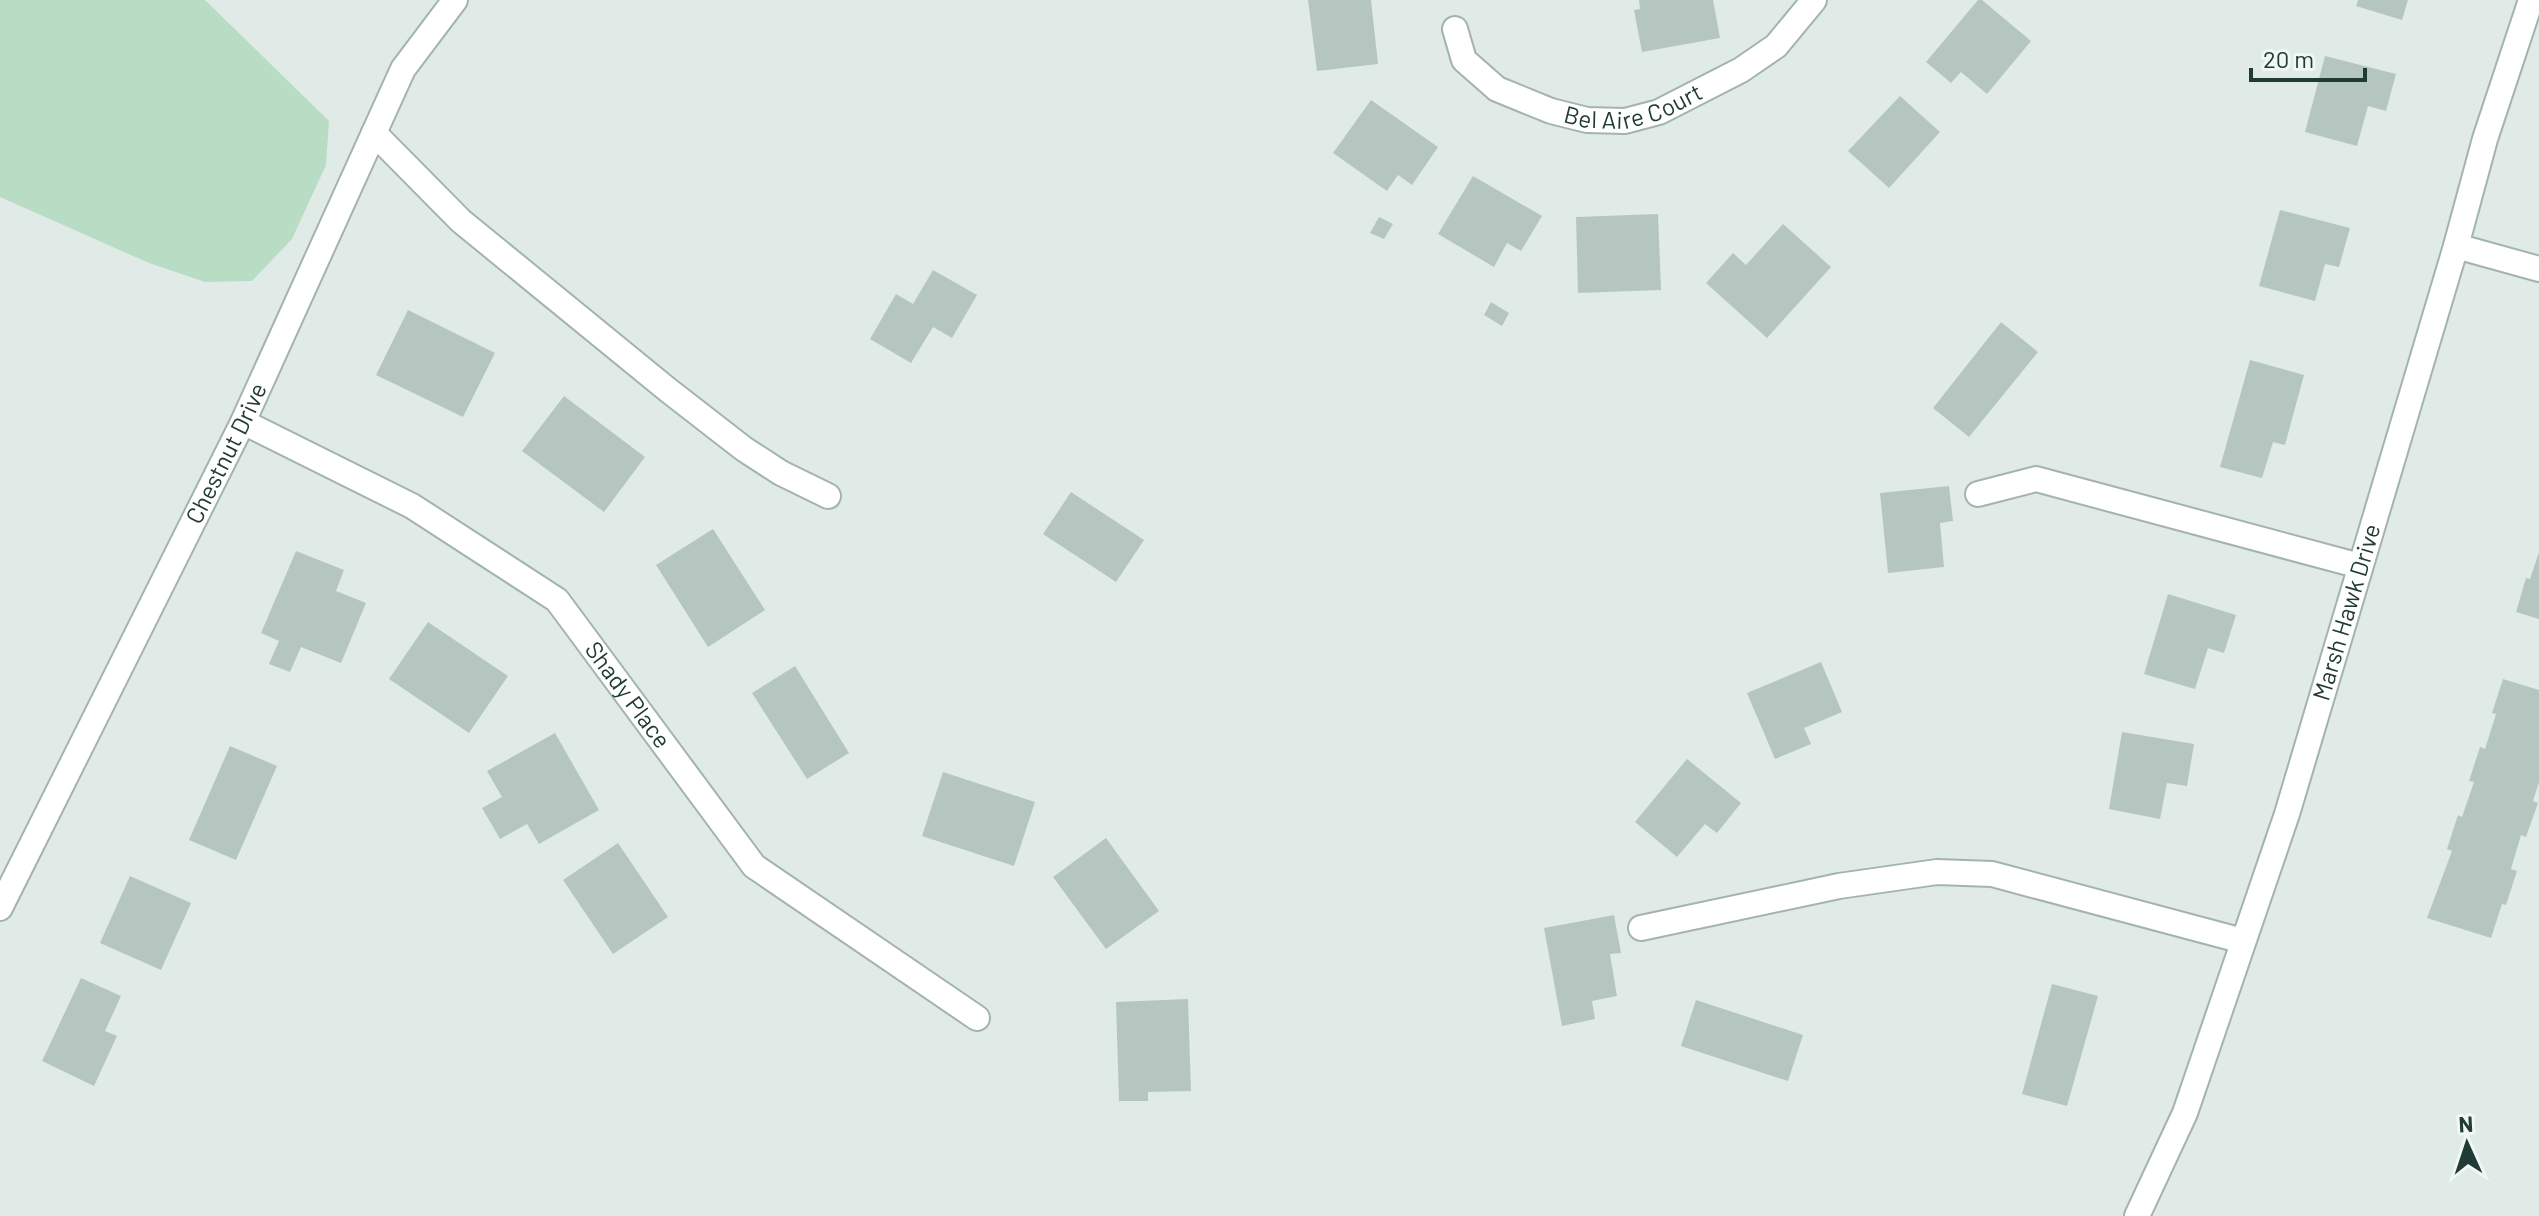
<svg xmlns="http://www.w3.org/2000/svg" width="2539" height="1216" font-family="Barlow,sans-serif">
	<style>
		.green { fill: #b8ddc4 }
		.building { fill: #b5c6c0 }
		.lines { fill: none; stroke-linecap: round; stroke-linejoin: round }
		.minor-casing { stroke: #a3b3ae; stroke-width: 28 }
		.minor { stroke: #fff; stroke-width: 24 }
		.labels { text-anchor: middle; stroke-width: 6; stroke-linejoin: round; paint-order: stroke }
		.street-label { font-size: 24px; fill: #203b35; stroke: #f0f8f4 }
	</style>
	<rect width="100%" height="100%" fill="#e0ebe7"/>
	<path class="green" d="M0,0h205l124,121 -3,44 -34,74 -40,42 -47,1 -56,-19 -149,-66z"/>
	<path class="building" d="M1308,0h63l7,64 -61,7z
		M1639,0h74l7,38 -78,14 -8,-42 6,-1z
		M1978,0h4l49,41 -44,53 -26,-22 -10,11 -25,-21z
		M2358,0h50l-6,20 -46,-14z
		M2325,56l71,18 -10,37 -18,-5 -11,40 -52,-14z
		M1900,96l40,36 -51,56 -41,-37z
		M1371,100l67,47 -26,38 -14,-10 -11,16 -54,-38z
		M1473,176l69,40 -21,35 -14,-8 -13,24 -56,-33z
		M2280,210l70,18 -11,39 -14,-3 -10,37 -56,-15z
		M1658,214l3,76 -83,3 -2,-76z
		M1379,217l14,7 -9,15 -14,-6z
		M1783,224l48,43 -64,71 -61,-55 27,-30 13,12z
		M933,270l44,25 -25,43 -19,-11 -22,36 -41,-24 26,-45 17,10z
		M1491,302l18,11 -7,13 -18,-11z
		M408,310l87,43 -32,64 -87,-42z
		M2001,322l37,30 -69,85 -36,-29z
		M2250,360l54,15 -19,70 -12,-3 -11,36 -42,-11z
		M564,396l81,61 -41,55 -82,-61z
		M1949,486l4,35 -13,2 4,44 -56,6 -8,-80z
		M1071,492l73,48 -28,42 -73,-48z
		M713,529l52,81 -57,37 -52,-82z
		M296,551l48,19 -8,21 30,12 -25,60 -40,-16 -11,25 -21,-8 10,-23 -18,-8z
		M2539,552v67l-23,-7 10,-34 4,1z
		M2168,594l68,21 -12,38 -16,-5 -13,41 -51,-15z
		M428,622l80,54 -39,57 -80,-54z
		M1821,662l21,50 -38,16 7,16 -36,15 -28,-66z
		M795,666l54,87 -42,26 -55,-86z
		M2503,679l36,11v92l-6,19 5,2 -12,34 -5,-2 -10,34 6,2 -11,34 -4,-1 -11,34 -64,-20 25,-67 -5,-2 11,-34 4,2 12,-35 -5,-1 11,-34 5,2 11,-35 -4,-1z
		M2122,732l72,12 -7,42 -20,-3 -7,36 -51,-10z
		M555,733l44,77 -60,34 -12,-20 -27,15 -18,-31 20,-11 -15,-26z
		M230,746l47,20 -41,94 -47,-20z
		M1687,759l54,44 -24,30 -12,-9 -28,33 -42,-35z
		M943,772l92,30 -21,64 -92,-30z
		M1106,838l53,73 -53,38 -53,-72z
		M618,843l50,74 -55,37 -50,-74z
		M130,876l61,27 -30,67 -61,-27z
		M1614,915l7,38 -11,1 7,42 -25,5 3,18 -33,7 -18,-98z
		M81,978l40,18 -16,35 12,5 -23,50 -52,-25z
		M2052,984l46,12 -31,110 -45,-12z
		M1188,999l3,92 -43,1v9h-29l-3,-99z
		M1696,1000l107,35 -15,46 -107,-35z"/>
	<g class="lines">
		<defs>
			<g id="minor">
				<path id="s1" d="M1455,29l9,31 33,29 54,22 36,9 38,1 34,-9 82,-42 35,-24 38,-46"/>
				<path d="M374,133l87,88 207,169 76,59 37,24 47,23"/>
				<path d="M2456,246l83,23"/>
				<path id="s2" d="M243,422l169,84 145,94 197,266 223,152"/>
				<path d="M1978,494l58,-15 324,87"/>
				<path id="s3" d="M0,908l243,-486 160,-353 52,-69"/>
				<path d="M1641,928l198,-42 98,-14 55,2 251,67"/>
				<path id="s4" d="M2137,1216l48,-103 102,-299 169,-568 29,-107 46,-139"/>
			</g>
		</defs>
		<use href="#minor" class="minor-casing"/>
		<use href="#minor" class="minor"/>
	</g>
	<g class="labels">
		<g class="street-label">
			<text dy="8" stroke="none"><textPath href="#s1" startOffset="220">Bel Aire Court</textPath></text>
			<text dy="8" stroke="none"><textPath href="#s3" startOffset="508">Chestnut Drive</textPath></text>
			<text dy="8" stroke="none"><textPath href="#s4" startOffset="640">Marsh Hawk Drive</textPath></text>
			<text dy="8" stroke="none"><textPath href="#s2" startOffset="480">Shady Place</textPath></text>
		</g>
	</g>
	<g transform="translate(2467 1144) rotate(357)" stroke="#f0f8f4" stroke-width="6" paint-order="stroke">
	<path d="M0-6L14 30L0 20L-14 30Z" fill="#203b35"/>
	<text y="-12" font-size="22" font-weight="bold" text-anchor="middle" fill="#203b35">N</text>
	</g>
	<path d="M2251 68v12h114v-12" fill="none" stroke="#203b35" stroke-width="4"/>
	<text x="2263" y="68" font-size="24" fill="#203b35" stroke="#f0f8f4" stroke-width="6" paint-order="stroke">20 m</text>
</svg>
